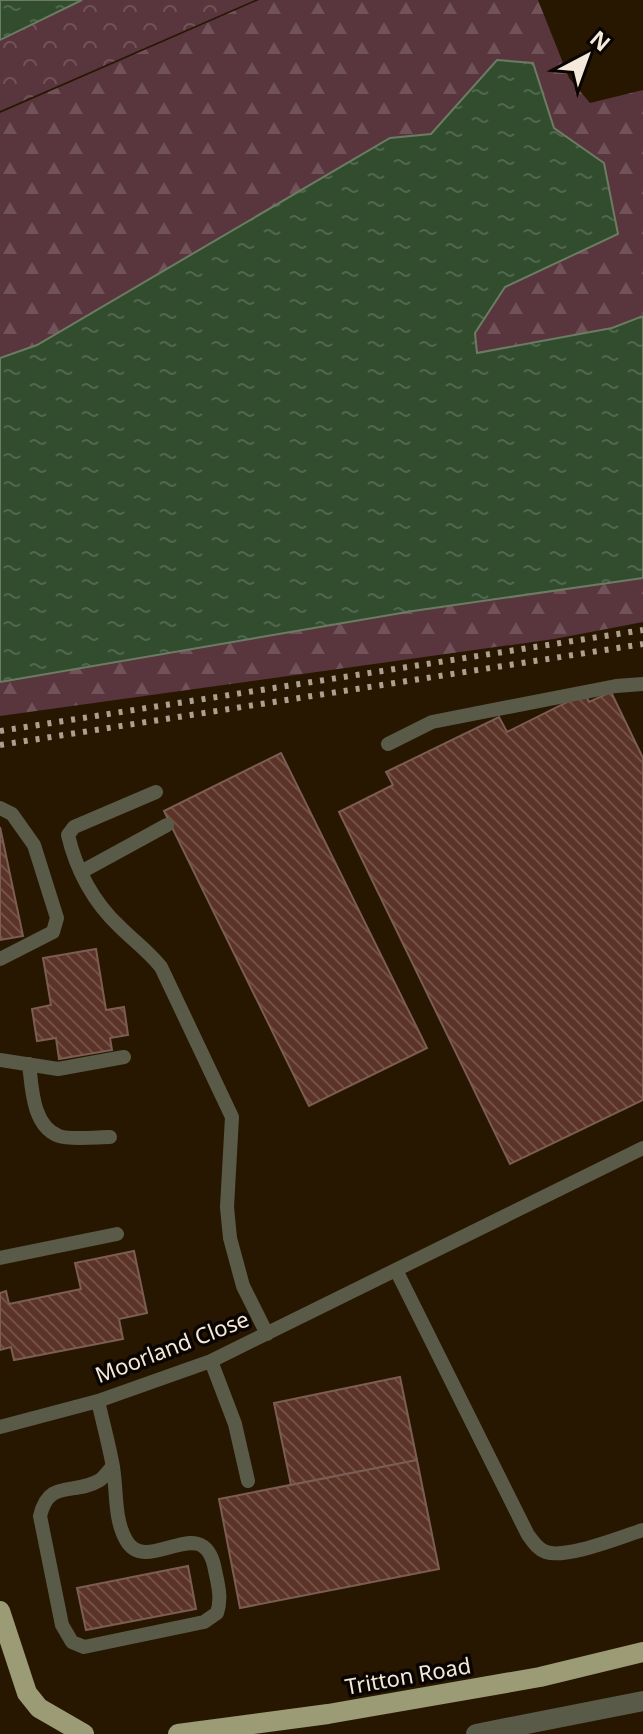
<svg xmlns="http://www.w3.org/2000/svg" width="643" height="1734" font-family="'Noto Sans',sans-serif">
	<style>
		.forest { fill: url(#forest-firs) }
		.park { fill: url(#park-crowns) }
		.water { fill: url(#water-ripples); stroke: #6c7c62; stroke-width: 2 }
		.building { fill: url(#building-back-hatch); stroke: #7c5d53; stroke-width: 2 }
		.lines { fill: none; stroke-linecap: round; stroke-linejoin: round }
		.service { stroke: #5a5a49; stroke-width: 14 }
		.minor { stroke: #5a5a49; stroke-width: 20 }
		.primary { stroke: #9b9b76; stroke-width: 20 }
		.rail { stroke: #ada090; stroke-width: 6; stroke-dasharray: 4 8; stroke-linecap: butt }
		.labels { text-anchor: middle; stroke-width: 7; stroke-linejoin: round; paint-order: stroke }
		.street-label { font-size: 22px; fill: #f4e9db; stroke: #0b0501 }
	</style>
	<defs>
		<pattern id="forest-firs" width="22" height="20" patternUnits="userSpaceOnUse" patternTransform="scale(2)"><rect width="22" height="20" fill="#59353e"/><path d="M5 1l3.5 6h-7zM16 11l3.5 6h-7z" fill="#715259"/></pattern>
		<pattern id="park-crowns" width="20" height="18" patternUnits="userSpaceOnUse" patternTransform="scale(2)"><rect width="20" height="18" fill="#59353e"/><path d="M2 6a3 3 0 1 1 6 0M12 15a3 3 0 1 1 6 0" fill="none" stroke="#715259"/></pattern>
		<pattern id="water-ripples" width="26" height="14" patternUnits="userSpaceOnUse" patternTransform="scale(2)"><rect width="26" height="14" fill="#314d2e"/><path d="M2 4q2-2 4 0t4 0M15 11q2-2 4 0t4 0" fill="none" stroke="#4f674c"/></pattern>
		<pattern id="building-back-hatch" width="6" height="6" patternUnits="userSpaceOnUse" patternTransform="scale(2)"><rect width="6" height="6" fill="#5b3327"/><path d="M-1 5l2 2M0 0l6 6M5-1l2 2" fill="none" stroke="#735146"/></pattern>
	</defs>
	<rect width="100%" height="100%" fill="#271701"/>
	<path class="forest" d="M259,0h279l31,78 21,25 53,-13v226l-30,12 -136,26 -3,-21 31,-46 113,-54 -14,-70 -50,-35 -21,-65 -36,-3 -66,74 -41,4 -353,207 -37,13v-245z
		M643,578v44l-89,17 -554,77v-34l413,-71z"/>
	<path class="park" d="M0,0h255l-255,111z"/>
	<path class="water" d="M0,0h82l-82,40z
		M497,60l36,3 21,65 50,35 14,71 -113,53 -30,46 2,20 135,-25 31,-12v262l-230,33 -413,71v-324l37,-13 353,-207 41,-4z"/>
	<path class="building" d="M611,692l32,66v342l-133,64 -171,-352 54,-27 -7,-13 113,-55 8,15 78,-39 4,9z
		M281,753l146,295 -118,58 -145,-295z
		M0,827l23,109 -23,4z
		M96,949l10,61 18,-3 4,28 -18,3 2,12 -53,9 -3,-21 -19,3 -5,-32 19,-4 -8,-47z
		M134,1251l13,62 -28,6 4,20 -109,21 -3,-13 -11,3v-57l6,-2 3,13 72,-15 -6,-26z
		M400,1377l39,192 -199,39 -21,-109 72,-14 -17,-82z
		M400,1377l17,83 -126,25 -17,-82z
		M417,1460l22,109 -199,39 -21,-109z
		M188,1566l8,43 -110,21 -9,-42z"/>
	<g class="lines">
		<path class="service" d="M388,744l44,-22 184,-36 27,-2
			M156,792l-82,35 -6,8c8,35 26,68 52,92 14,14 28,24 41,40l71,150 -5,90 3,31 13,48 24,48
			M0,808l12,6 22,31 23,73 -4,14 -53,27
			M81,872l86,-47
			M0,1060l58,9 66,-12
			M29,1064c3,23 3,62 30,72 11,4 39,1 51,1
			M0,1258l117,-24
			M396,1270l132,265c5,6 9,14 18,17 21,7 74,-15 97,-22
			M211,1361l24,63 13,57
			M98,1401c5,22 11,44 15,66 4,24 1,52 13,73 21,38 78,-32 89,30 3,15 7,28 2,43l-13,9 -120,25 -12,-5 -10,-17 -22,-109c9,-38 34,-20 60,-36 4,-3 9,-10 13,-14
			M0,1427l98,-26 113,-40 432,-213"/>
		<path class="minor" d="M476,1734l167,-33"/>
		<path class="primary" d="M0,1611l27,82 12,15 45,26
			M178,1734l150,-20 212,-37 103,-25"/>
		<path class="rail" d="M0,731l643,-101
			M0,745l643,-101"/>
	</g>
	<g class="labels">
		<g class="street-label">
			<text transform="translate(172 1347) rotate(-21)" y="8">Moorland Close</text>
			<text transform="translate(408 1676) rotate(-10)" y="8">Tritton Road</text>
		</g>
	</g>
	<g transform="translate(587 56) rotate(41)" stroke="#0b0501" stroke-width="6" paint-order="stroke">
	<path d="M0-6L14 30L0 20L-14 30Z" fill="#f4e9db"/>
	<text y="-12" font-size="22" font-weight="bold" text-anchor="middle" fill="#f4e9db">N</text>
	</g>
</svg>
